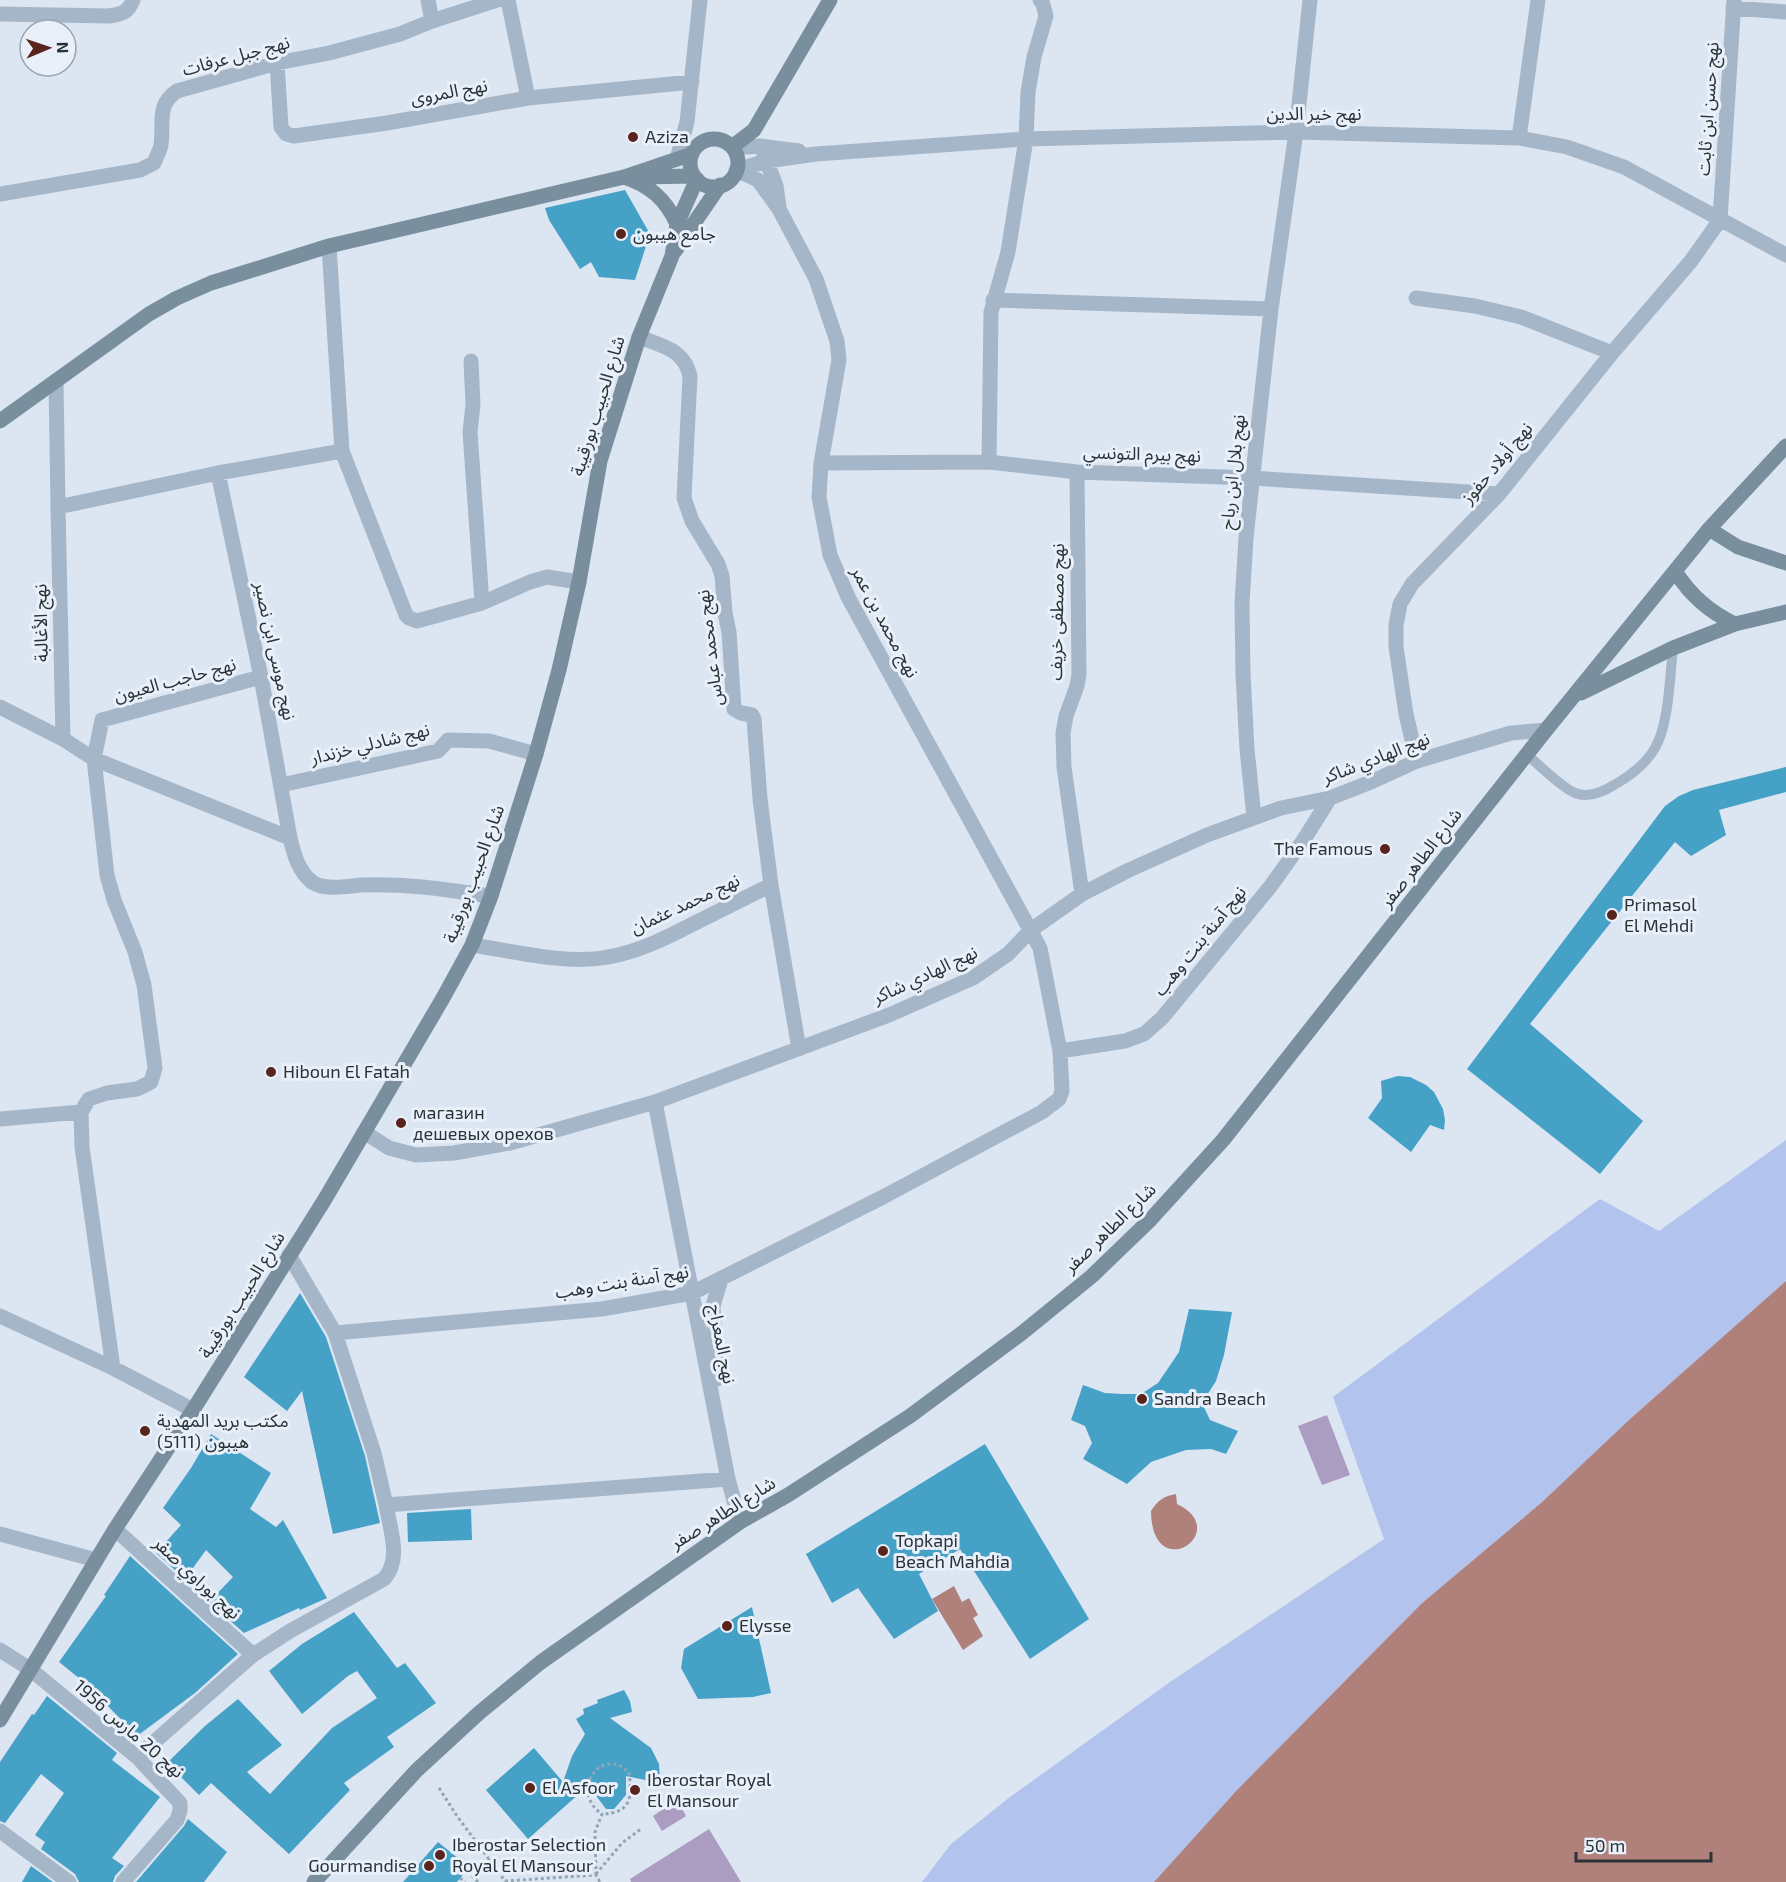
<svg xmlns="http://www.w3.org/2000/svg" width="1786" height="1882" font-family="'Exo 2','Noto Sans Arabic',sans-serif">
	<style>
		.green { fill: #ab9cc2 }
		.sand { fill: #b2c4ee }
		.water { fill: #b0807b }
		.building { fill: #46a1c7 }
		.lines { fill: none; stroke-linecap: round; stroke-linejoin: round }
		.path { stroke: #92a5b6; stroke-width: 3; stroke-dasharray: 3 3; stroke-linecap: butt }
		.lane { stroke: #a5b6c8; stroke-width: 10 }
		.street { stroke: #a5b6c8; stroke-width: 15 }
		.secondary { stroke: #798f9e; stroke-width: 15 }
		.poi-dot { fill: #59241d; stroke: #e9f0fa; stroke-width: 2 }
		.labels { text-anchor: middle; stroke-width: 6; stroke-linejoin: round; paint-order: stroke }
		.street-label { font-size: 18px; fill: #283237; stroke: #e9f0fa }
		.poi-label { font-size: 18px; fill: #283237; stroke: #e9f0fa; text-anchor: start }
	</style>
	<rect width="100%" height="100%" fill="#dce5f2"/>
	<path class="green" d="M1327,1415l23,60 -28,10 -24,-59z
		M677,1800l9,16 -24,15 -9,-15z
		M709,1829l32,53h-110l-1,-3z"/>
	<path class="sand" d="M1786,1140v141l-156,138 -89,84 -120,101 -184,186 -83,92h-232l29,-38 59,-47 160,-115 214,-143 -51,-142 267,-198 59,32z"/>
	<path class="water" d="M1786,1281v601h-632l83,-92 184,-186 120,-101 89,-84z
		M1176,1494l1,10c57,27 -25,83 -26,7 6,-10 13,-15 25,-17z
		M954,1586l8,16 7,-4 9,17 -5,3 10,18 -20,14 -31,-51z"/>
	<path class="building" d="M625,190l25,44 -15,46 -36,-3 -8,-15 -11,7 -31,-49 -4,-12z
		M1786,767v25l-67,18 7,25 -35,21 -16,-14 -145,182 113,97 -43,53 -133,-105 198,-263 14,-10 14,-6z
		M1398,1076l12,1 16,8 8,7 9,17 2,11 -1,10 -14,-5 -19,27 -43,-34 14,-20 -1,-17z
		M300,1293l26,44 39,119 15,67 -47,11 -31,-143 -15,20 -43,-34z
		M1189,1309l43,3 -8,43 -8,26 -14,22 8,17 28,11 -12,23 -15,-5 -25,1 -35,12 -24,22 -44,-25 9,-16 -7,-17 -14,-6 12,-35 22,8 17,1h19l17,-11 21,-31z
		M211,1434l60,39 -21,36 26,18 7,-7 44,78 -27,12 -1,-2 -55,25 -35,-31 24,-25 -27,-27 -21,29 -29,-26 25,-28 -18,-17 28,-40z
		M985,1444l104,175 -59,40 -70,-110 -41,25 19,37 -44,28 -36,-51 -26,15 -26,-49z
		M471,1509l1,31 -64,2 -1,-29z
		M130,1556l108,98 -43,39 -58,43 -34,-35 2,-2 -46,-37 47,-66 -2,-1z
		M752,1607l19,86 -18,4 -55,2 -17,-31 3,-19z
		M354,1612l43,56 8,-5 31,40 -49,34 7,10 -50,36 6,7 -61,64 -78,-71 -12,12 -32,-32 38,-37 33,-27 44,46 -35,27 23,22 62,-66 45,-30 -20,-27 -9,5 -46,38 -33,-43 33,-27z
		M624,1690l6,11 2,11 -22,6 41,30 8,16 1,19 -34,-7v19l-12,14h-8l-12,-16h-14l-52,46 -42,-49 48,-42 29,34 9,-26 13,-22 -9,-15 8,-5 -1,-5 15,-6 -1,-3z
		M47,1696l70,57 -5,7 48,37 -48,61 12,8 -9,10 -2,6h-34l-4,-8 -34,-25 4,-7 -10,-7 29,-42 -23,-19 -36,49 -5,-2v-59l32,-48 2,1z
		M188,1819l39,33 -23,30h-68l48,-56z
		M438,1842l31,25 -12,15h-54z
		M31,1866l22,16h-31z"/>
	<g class="lines">
		<path class="path" d="M439,1788l18,28 48,65 91,-6 4,7
			M596,1874l26,-31 19,-14
			M596,1875l-1,-43 7,-18c-32,-21 -3,-69 27,-42 3,25 3,41 -27,42
			M460,1878l5,4
			M478,1882l-5,-5 17,-18"/>
		<path class="lane" d="M1527,755c14,11 32,31 48,38 13,5 28,-1 39,-8 16,-9 32,-21 41,-37 14,-24 15,-73 18,-100"/>
		<path class="street" d="M428,0l4,21
			M508,0l20,98
			M1733,8l53,4
			M0,14l109,2c13,-2 19,-3 24,-16
			M277,63l4,64 5,7 8,2 93,-13 141,-25 164,-16
			M1519,138l19,-138
			M733,148l27,-2 39,5
			M764,154l12,32 3,20
			M677,159l10,-37 13,-122
			M736,170l31,-9 49,-7 210,-15 270,-7 223,6 48,9 57,20 162,88
			M0,194l140,-24 14,-7c2,-6 6,-12 7,-18 3,-22 -5,-40 16,-54l100,-28 52,-10 71,-19 32,-13 65,-21
			M329,246l13,205 64,164 3,3 8,3 65,-18
			M1416,298l59,8 46,11 91,36
			M993,300l278,9
			M639,337c23,9 45,12 51,39l-6,122 8,23 26,43 4,12 3,37 4,19 5,77 7,4 11,2 2,4 6,80 11,86 28,164
			M471,361l2,44 -3,27 12,171 48,-21 17,-5 32,5
			M56,381l2,126 160,-34 124,-22
			M989,462l2,-150 17,-60 18,-113 2,-47 6,-35 12,-41 -3,-12 -3,-4
			M821,463l168,-1 88,10 175,6 247,16
			M1077,472l2,202 -2,12 -11,30 -3,17 1,34 18,127
			M218,473l43,204 29,161
			M58,507l5,232
			M0,707l63,32 31,20 196,79c4,16 8,33 22,44 13,9 36,4 50,3 44,-2 86,5 129,11
			M1417,761l-11,-47 -10,-67v-22l4,-21 12,-20 87,-90 113,-141 79,-92 29,-41 14,-220
			M281,785l157,-34 10,-11 41,1 47,13
			M1254,817l-7,-68 -4,-75 -1,-71 4,-65 25,-229 25,-177 14,-132
			M472,945c41,6 94,20 136,12 30,-5 58,-19 85,-33 26,-13 52,-26 78,-39
			M1060,1051l65,-10 19,-7 18,-16 108,-131 33,-46 27,-43
			M655,1102l73,377 12,43
			M0,1119l81,-7
			M364,1132l25,16 27,7 38,-2 56,-10 145,-41 234,-87 84,-37 35,-24 23,-24 51,-36 47,-24 78,-35 74,-27 49,-10 41,-16 46,-21 94,-28 35,-3
			M289,1255l46,78 267,-24 90,-16 191,-96 159,-85 17,-13 3,-8 -2,-40 -20,-103 -192,-351 -18,-42 -11,-58 2,-34 18,-103 -2,-19 -21,-62 -37,-70 -21,-29 -22,-10
			M0,1316l113,52 80,42
			M335,1333l39,120 12,52 342,-26
			M113,1368l-31,-221 -1,-35 8,-13 18,-6 30,-4 14,-7 4,-14 -11,-83 -9,-33 -21,-52 -7,-25 -13,-116 8,-39 159,-43
			M717,1379l-4,-73 8,-27
			M115,1529l138,126
			M0,1534l96,26
			M0,1650l30,19 107,88 43,46v8l-3,9 -54,62
			M137,1757l116,-102 37,-24 94,-52c18,-20 6,-49 2,-74
			M0,1831l69,51"/>
		<path class="secondary" d="M690 163a24 24 0 1 1 48 0a24 24 0 1 1-48 0Z
			M732,147l22,-17 76,-130
			M624,177c26,8 42,23 53,47
			M639,177l55,-1
			M675,251l45,-66
			M0,421l149,-107 28,-16 34,-15 118,-37 295,-69 68,-23
			M1709,529l29,18 48,16
			M1675,571c15,24 34,41 60,53
			M1581,693l92,-45 62,-24 51,-12
			M0,1720l115,-191 78,-119 132,-211 118,-201 29,-53 19,-49 45,-142 23,-84 20,-88 21,-121 39,-124 33,-81 5,-32 20,-45
			M314,1882l103,-112 62,-57 62,-51 199,-140 48,-27 122,-79 112,-83 70,-57 58,-56 73,-80 323,-410 163,-201 77,-83"/>
	</g>
	<g class="poi-dot">
		<circle cx="633" cy="137" r="6"/>
		<circle cx="621" cy="234" r="6"/>
		<circle cx="1385" cy="849" r="6"/>
		<circle cx="1612" cy="915" r="6"/>
		<circle cx="271" cy="1072" r="6"/>
		<circle cx="401" cy="1123" r="6"/>
		<circle cx="1142" cy="1399" r="6"/>
		<circle cx="145" cy="1431" r="6"/>
		<circle cx="883" cy="1551" r="6"/>
		<circle cx="727" cy="1626" r="6"/>
		<circle cx="530" cy="1788" r="6"/>
		<circle cx="635" cy="1790" r="6"/>
		<circle cx="440" cy="1855" r="6"/>
		<circle cx="429" cy="1866" r="6"/>
	</g>
	<g class="labels">
		<g class="street-label">
			<text transform="translate(236 56) rotate(-15)" y="6">نهج جبل عرفات</text>
			<text transform="translate(449 92) rotate(-10)" y="6">نهج المروى</text>
			<text transform="translate(1708 109) rotate(-86)" y="6">نهج حسن ابن ثابت</text>
			<text x="1314" y="120">نهج خير الدين</text>
			<text transform="translate(598 406) rotate(-73)" y="6">شارع الحبيب بورقيبة</text>
			<text transform="translate(1142 454) rotate(2)" y="6">نهج بيرم التونسي</text>
			<text transform="translate(1497 463) rotate(-50)" y="6">نهج أولاد حفوز</text>
			<text transform="translate(1233 472) rotate(-84)" y="6">نهج بلال ابن رباح</text>
			<text transform="translate(1057 612) rotate(-89)" y="6">نهج مصطفى خريف</text>
			<text transform="translate(885 622) rotate(62)" y="6">نهج محمد بن عمر</text>
			<text transform="translate(41 623) rotate(-91)" y="6">نهج الأغالبة</text>
			<text transform="translate(710 648) rotate(-97)" y="6">نهج محمد عباس</text>
			<text transform="translate(275 651) rotate(78)" y="6">نهج موسى ابن نصير</text>
			<text transform="translate(175 680) rotate(-15)" y="6">نهج حاجب العيون</text>
			<text transform="translate(370 744) rotate(-14)" y="6">نهج شادلي خزندار</text>
			<text transform="translate(1376 758) rotate(-21)" y="6">نهج الهادي شاكر</text>
			<text transform="translate(1421 858) rotate(-52)" y="6">شارع الطاهر صفر</text>
			<text transform="translate(474 874) rotate(-70)" y="6">شارع الحبيب بورقيبة</text>
			<text transform="translate(685 904) rotate(-25)" y="6">نهج محمد عثمان</text>
			<text transform="translate(1200 941) rotate(-51)" y="6">نهج آمنة بنت وهب</text>
			<text transform="translate(925 975) rotate(-25)" y="6">نهج الهادي شاكر</text>
			<text transform="translate(1110 1228) rotate(-44)" y="6">شارع الطاهر صفر</text>
			<text transform="translate(622 1282) rotate(-9)" y="6">نهج آمنة بنت وهب</text>
			<text transform="translate(242 1295) rotate(-58)" y="6">شارع الحبيب بورقيبة</text>
			<text transform="translate(722 1344) rotate(79)" y="6">نهج المعراج</text>
			<text transform="translate(723 1513) rotate(-32)" y="6">شارع الطاهر صفر</text>
			<text transform="translate(197 1578) rotate(43)" y="6">نهج بوراوي صفر</text>
			<text transform="translate(129 1729) rotate(41)" y="6">نهج 20 مارس 1956</text>
		</g>
		<g class="poi-label">
			<text x="645" y="143">Aziza</text>
			<text x="633" y="240">جامع هيبون</text>
			<text x="1373" y="855" text-anchor="end">The Famous</text>
			<text x="1624" y="911">Primasol<tspan x="1624" dy="21">El Mehdi</tspan></text>
			<text x="283" y="1078">Hiboun El Fatah</text>
			<text x="413" y="1119">магазин<tspan x="413" dy="21">дешевых орехов</tspan></text>
			<text x="1154" y="1405">Sandra Beach</text>
			<text x="157" y="1427">مكتب بريد المهدية<tspan x="157" dy="21">هيبون (5111)</tspan></text>
			<text x="895" y="1547">Topkapi<tspan x="895" dy="21">Beach Mahdia</tspan></text>
			<text x="739" y="1632">Elysse</text>
			<text x="647" y="1786">Iberostar Royal<tspan x="647" dy="21">El Mansour</tspan></text>
			<text x="542" y="1794">El Asfoor</text>
			<text x="452" y="1851">Iberostar Selection<tspan x="452" dy="21">Royal El Mansour</tspan></text>
			<text x="417" y="1872" text-anchor="end">Gourmandise</text>
		</g>
	</g>
	<g transform="translate(48 48) rotate(88)"><circle r="28" fill="#e9f0fa" stroke="#9ca4ac" stroke-width="1.5"/>
	<path d="M0-4.5L10 22L0 15L-10 22Z" fill="#59241d"/>
	<text y="-9" font-size="16" font-weight="bold" text-anchor="middle" fill="#283237">N</text>
	</g>
	<path d="M1576 1852v9h135v-9" fill="none" stroke="#283237" stroke-width="3"/>
	<text x="1585" y="1852" font-size="18" fill="#283237" stroke="#e9f0fa" stroke-width="4.5" paint-order="stroke">50 m</text>
</svg>
